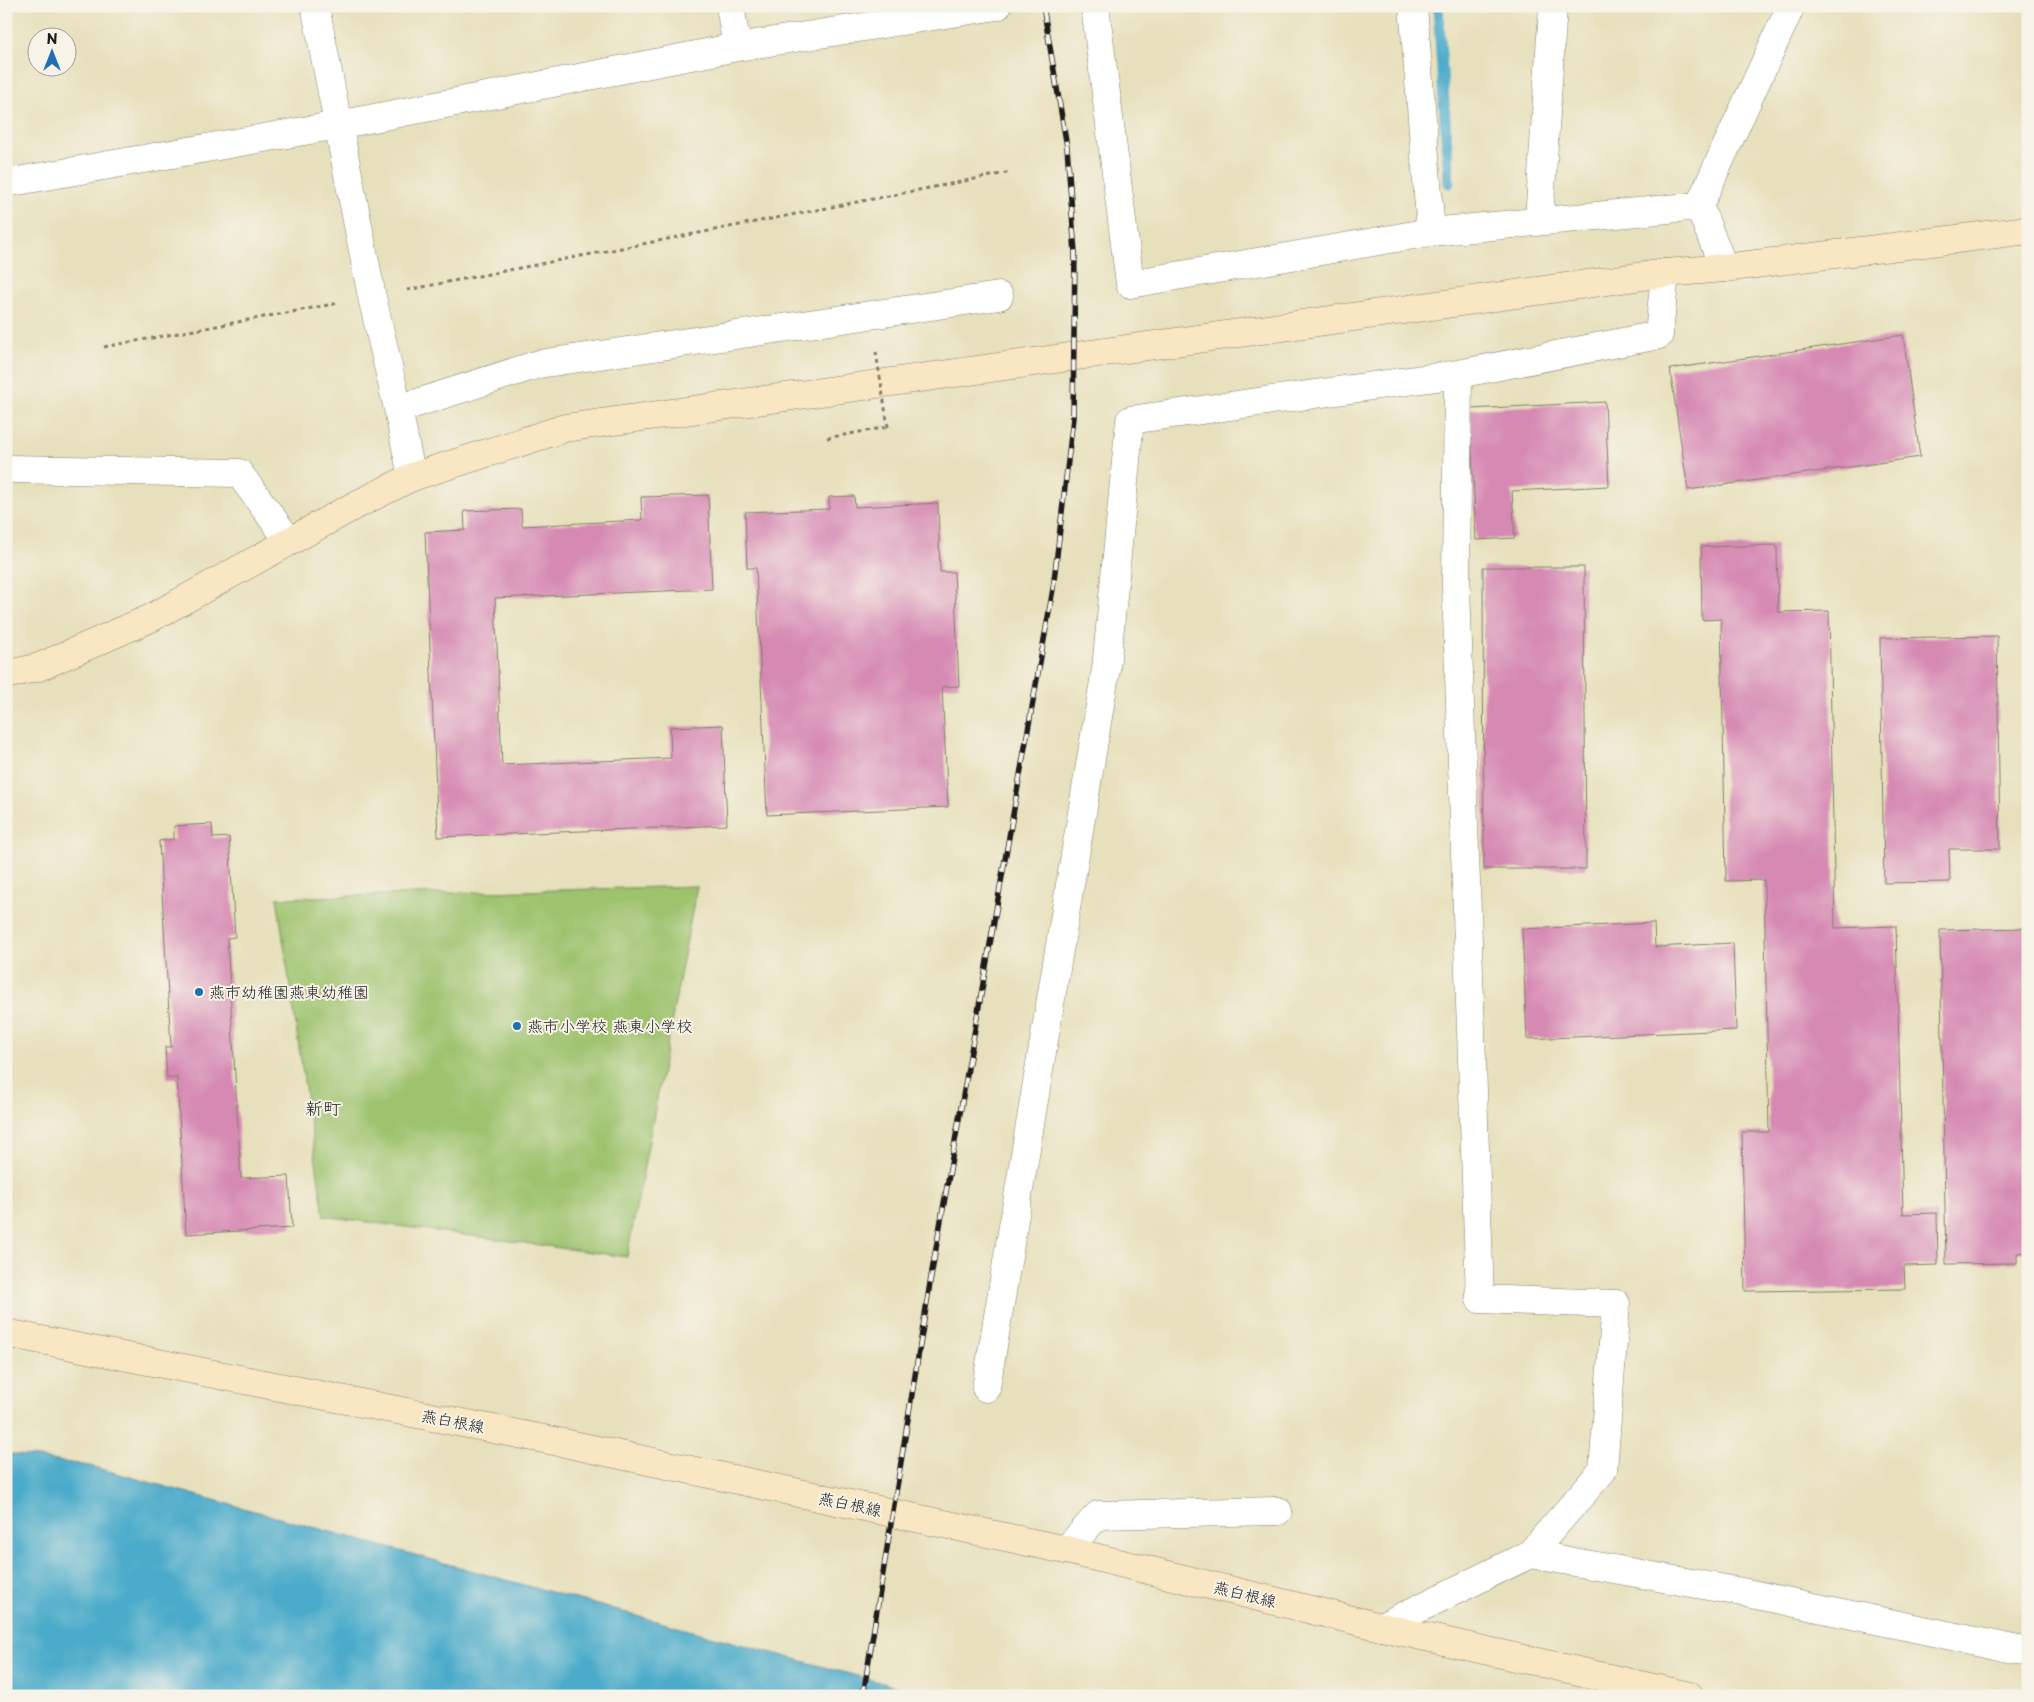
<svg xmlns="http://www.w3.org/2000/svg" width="2034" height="1702" font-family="'Playpen Sans','Klee One',sans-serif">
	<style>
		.green { fill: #9ec36e; stroke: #5d7045 }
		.water { fill: #4babca; stroke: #346473 }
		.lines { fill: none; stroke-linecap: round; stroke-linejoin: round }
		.stream { stroke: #4babca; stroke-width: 11 }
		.building { fill: #d689b3 }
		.street-casing { stroke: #827e6c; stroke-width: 29 }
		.secondary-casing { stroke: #827e6c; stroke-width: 29 }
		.path { stroke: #827e6c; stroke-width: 3; stroke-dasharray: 4 4; stroke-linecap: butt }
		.street { stroke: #fff; stroke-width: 28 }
		.secondary { stroke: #f9e7c3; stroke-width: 28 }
		.rail-casing { stroke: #1c1c1c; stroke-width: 5.5 }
		.rail { stroke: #f7f3e8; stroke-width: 4; stroke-dasharray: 11; stroke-linecap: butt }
		.path-bridge { stroke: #827e6c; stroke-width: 3; stroke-dasharray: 4 4; stroke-linecap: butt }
		.poi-dot { fill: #1f6fb2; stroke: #f7f3e8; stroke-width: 2 }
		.labels { text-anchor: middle; stroke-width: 4; stroke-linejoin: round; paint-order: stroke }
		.poi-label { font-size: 16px; fill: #1c1c1c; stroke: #f7f3e8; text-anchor: start }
		.street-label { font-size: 16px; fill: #1c1c1c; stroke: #f7f3e8 }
		.neighbourhood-label { font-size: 18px; fill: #1c1c1c; stroke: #f7f3e8 }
	</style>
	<rect width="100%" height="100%" fill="#f7f3e8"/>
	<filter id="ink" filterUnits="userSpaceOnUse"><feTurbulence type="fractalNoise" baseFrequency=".02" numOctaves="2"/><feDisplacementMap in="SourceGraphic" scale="10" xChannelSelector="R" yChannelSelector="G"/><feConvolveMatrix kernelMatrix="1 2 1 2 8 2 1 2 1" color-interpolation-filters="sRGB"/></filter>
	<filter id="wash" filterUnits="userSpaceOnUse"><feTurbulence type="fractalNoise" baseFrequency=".0096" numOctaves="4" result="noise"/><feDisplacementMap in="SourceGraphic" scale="20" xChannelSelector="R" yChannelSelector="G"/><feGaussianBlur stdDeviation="1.12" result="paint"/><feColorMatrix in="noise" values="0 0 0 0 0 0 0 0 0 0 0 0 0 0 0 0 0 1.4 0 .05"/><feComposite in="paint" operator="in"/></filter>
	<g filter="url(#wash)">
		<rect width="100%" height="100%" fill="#e7e0bc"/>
		<path class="green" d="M697,886l-70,371 -303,-41 -47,-318z"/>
		<path class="water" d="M6,1453l84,13 840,230h-924z"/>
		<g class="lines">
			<path class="stream" d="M1438,6l11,177"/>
		</g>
		<g id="blocks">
			<path class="building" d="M1903,335l17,122 -232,33 -18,-121z
				M1605,402l4,84 -97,5 3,47 -39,2 -6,-131z
				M708,495l4,94 -217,9 7,167 169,-7 -1,-31 53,-2 4,100 -289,12 -13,-305 40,-2 -1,-19 57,-2 1,17 120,-6 -1,-23z
				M854,496l1,11 83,-4 2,69h14l5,114 -17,1 6,120 -181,8 -11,-247h-9l-2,-56 84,-3v-12z
				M1777,545l1,67 51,-1 6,317 61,-2 7,288 34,-1 1,52 -34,1 1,23 -160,2 -3,-159h27l-5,-252 -38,1 -5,-262 -19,1 -1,-73z
				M1483,567h101l2,302h-102z
				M1997,636l3,213h-51l1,33 -66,1 -4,-245z
				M212,824l1,14 16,-1 6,100 -8,1 14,240 48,-2 3,52 -106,6 -9,-156h-10l-2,-31h6l-12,-206 15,-2v-13z
				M1654,923l1,24 78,-4 3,87 -209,9 -5,-110z
				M2028,928v324l-11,1v10l-71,1 -6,-334z"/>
		</g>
	</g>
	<g filter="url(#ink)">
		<use href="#blocks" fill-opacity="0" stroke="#827e6c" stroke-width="1"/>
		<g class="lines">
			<defs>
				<path id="street" d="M315,6l57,291 26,112 14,68
					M730,6l7,41
					M1095,6l35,278 301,-52 268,-26 25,62
					M1413,6l18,226
					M6,183l332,-58 399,-78 260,-41
					M1699,206l92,-200
					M1539,221l14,-215
					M398,409l141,-45 460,-68
					M6,469l233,4 50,68
					M986,1388l120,-719 24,-249 328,-46 201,-39 6,-62
					M1066,1550l32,-35 180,-4
					M1530,1554l217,39 281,59
					M1381,1627l149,-73 73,-84 13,-166 -136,-5 -24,-714 2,-211"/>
				<path id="secondary" d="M6,675l33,-8 112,-49 201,-111 60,-30 153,-49 1100,-155 59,-5 304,-38
					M6,1333l558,110 502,107 315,77 308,69"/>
			</defs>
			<use href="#street" class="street-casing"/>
			<use href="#secondary" class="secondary-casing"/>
			<path class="path" d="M407,290l604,-118
				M104,347l235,-44
				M827,438l61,-11"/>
			<use href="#street" class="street"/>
			<use href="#secondary" class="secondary"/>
			<defs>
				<path id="rail" d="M863,1696l69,-425 121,-682 20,-171 2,-165 -8,-106 -24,-141"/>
			</defs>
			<use href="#rail" class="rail-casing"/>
			<use href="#rail" class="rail"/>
			<path class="path-bridge" d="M876,352l12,75"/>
		</g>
	</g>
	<g class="poi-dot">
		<circle cx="199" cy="992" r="5"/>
		<circle cx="517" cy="1026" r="5"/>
	</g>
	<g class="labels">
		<g class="poi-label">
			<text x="209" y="998">燕市幼稚園燕東幼稚園</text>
			<text x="527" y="1032">燕市小学校 燕東小学校</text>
		</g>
		<g class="street-label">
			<text transform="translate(453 1421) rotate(11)" y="6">燕白根線</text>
			<text transform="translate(850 1504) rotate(12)" y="6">燕白根線</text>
			<text transform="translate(1245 1594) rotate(14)" y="6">燕白根線</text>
		</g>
		<g class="neighbourhood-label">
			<text x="323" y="1115">新町</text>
		</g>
	</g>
	<rect width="2034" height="1702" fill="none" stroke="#f7f3e8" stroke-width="25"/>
	<g transform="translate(52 52)"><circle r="24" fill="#f7f3e8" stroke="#9f9d96"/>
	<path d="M0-4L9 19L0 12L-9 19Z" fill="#1f6fb2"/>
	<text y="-8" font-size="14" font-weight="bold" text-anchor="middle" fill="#1c1c1c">N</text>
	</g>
</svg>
